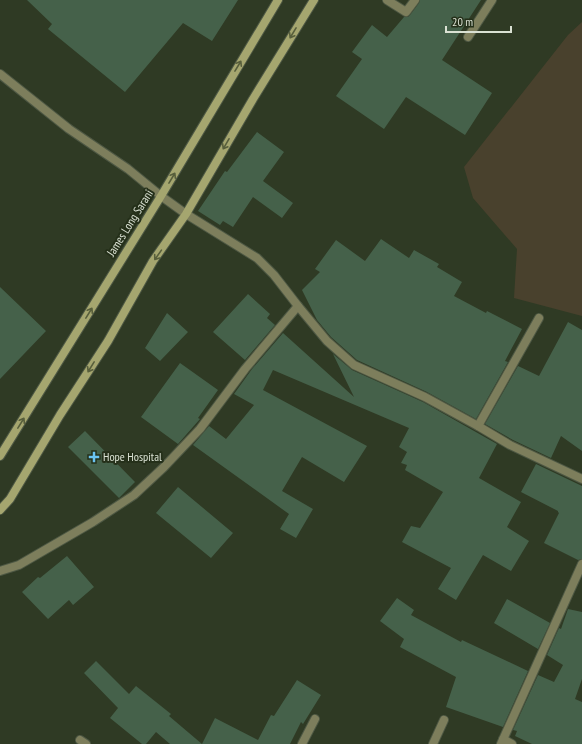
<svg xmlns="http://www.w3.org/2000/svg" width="582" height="744" font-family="'PT Sans Narrow',sans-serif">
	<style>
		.green { fill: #49412d }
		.building { fill: #45614a }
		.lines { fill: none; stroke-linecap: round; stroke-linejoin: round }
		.service-casing { stroke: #4e5844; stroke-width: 10 }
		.minor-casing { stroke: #4e5844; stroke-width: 10 }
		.tertiary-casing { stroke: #4e5844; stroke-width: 10 }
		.secondary-casing { stroke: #4e5844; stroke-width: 10 }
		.service { stroke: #7d7e5c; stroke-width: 8 }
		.minor { stroke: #7d7e5c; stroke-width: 8 }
		.tertiary { stroke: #7d7e5c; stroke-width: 8 }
		.secondary { stroke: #a5a66f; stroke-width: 8 }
		.oneway { stroke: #585f3c }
		.poi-dot { fill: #6ac3f1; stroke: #25301a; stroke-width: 1.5 }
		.labels { text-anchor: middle; stroke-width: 4; stroke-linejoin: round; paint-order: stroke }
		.street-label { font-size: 12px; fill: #dae1d3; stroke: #25301a }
		.poi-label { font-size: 12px; fill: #dae1d3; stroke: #25301a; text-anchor: start }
	</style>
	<rect width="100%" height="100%" fill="#2f3a24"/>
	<path class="green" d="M582,22v294l-68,-18 3,-49 -44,-51 -9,-31 104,-132z"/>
	<path class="building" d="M27,0h211l-26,41 -29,-18 -58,69 -77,-63 4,-5z
		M420,0h61l-39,60 50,33 -27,42 -59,-38 -22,32 -48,-33 26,-37 -10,-7 20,-27 15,12 17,-20h4l2,-2 9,-12z
		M257,132l27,20 -21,29 30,22 -11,15 -29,-21 -20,30 -10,-6 -3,4 -22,-14 27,-40 2,1z
		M381,239l28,19 5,-8 25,14 -2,3 25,15 -8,14 32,17 1,-2 35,18 -17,32 3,1 -32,57 -49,-27 -70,-32 -26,-23 -14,-17 -15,-30 18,-18 -5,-3 21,-29 29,21z
		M0,287l46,44 -46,48z
		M248,294l22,20 -3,4 8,7 -30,35 -32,-28z
		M167,313l21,19 -28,29 -15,-13z
		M568,322l14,8v121l-21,-15 -10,22 -38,-18 -28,-16 33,-58 21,10z
		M283,333l71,64 -21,-43 19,16 71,32 74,42 -18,34 42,24 -14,25 22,14 -18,30 -28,-16 -27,45 -18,-11 13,-21 -49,-26 9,-16 9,2 23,-36 -38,-22 2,-5 -6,-2 6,-11 -8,-5 10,-19 -136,-58 -10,20 104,56 -23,36 -42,-25 -20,34 31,18 -17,29 -16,-9 9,-15 -96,-69 16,-19 17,13 28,-34 -20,-11 18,-25z
		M180,363l38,27 -20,28 2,1 -22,25 -37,-27z
		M85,431l50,51 -16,16 -51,-51z
		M536,464l46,22v73l-4,1 -34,-17 15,-30 -1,-1v-1l-37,-19z
		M178,487l55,46 -22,25 -55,-45z
		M67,556l27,31 -21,18 -4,-5 -21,19 -26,-27 16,-15 2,1z
		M397,598l17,12 -3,5 50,27 1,-2 66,31 -25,56 -57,-20 10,-30 -56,-30 4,-8 -24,-18z
		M507,599l43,24 -12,26 -44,-26z
		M568,609l14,3v67l-7,20 7,3v42h-50l-17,-8 2,-5 -4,-1 25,-55 16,7 9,-17 -16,-10 12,-27 2,1z
		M96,661l33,33 7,-8 35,28 -2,2 33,28 13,-26 43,22 13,-25 3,1 23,-36 24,15 -18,29 -2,-2 -11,22h-120l-14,-12 -10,12h-4l-32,-26 8,-10 -34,-35z"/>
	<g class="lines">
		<defs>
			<path id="service" d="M468,37l24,-37"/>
			<path id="minor" d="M387,0l19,12 9,-12
				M478,426l61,-108
				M0,571l19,-6 74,-43 41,-27 30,-28 36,-38 45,-60 53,-63
				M503,739l9,5
				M80,740l6,4
				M302,744l13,-25
				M433,744l11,-24
				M501,744l81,-180"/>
			<path id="tertiary" d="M0,74l69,55 59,40 33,27 25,18 71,44 17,17 24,31 29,35 27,24 71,32 53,29 32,19 72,34"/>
			<path id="secondary" d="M0,456l161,-260 117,-196
				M0,510l10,-11 50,-84 48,-74 45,-80 33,-47 67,-115 61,-99"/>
		</defs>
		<use href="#service" class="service-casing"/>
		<use href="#minor" class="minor-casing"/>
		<use href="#tertiary" class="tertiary-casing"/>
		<use href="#secondary" class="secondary-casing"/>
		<use href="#service" class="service"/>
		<use href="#minor" class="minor"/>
		<use href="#tertiary" class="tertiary"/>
		<use href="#secondary" class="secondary"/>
	</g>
	<defs><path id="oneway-shaft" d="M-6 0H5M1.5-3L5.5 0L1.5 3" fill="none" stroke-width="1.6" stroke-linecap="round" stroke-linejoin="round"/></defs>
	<g class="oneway">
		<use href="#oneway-shaft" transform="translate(293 33) rotate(121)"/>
		<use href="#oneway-shaft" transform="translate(238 66) rotate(-59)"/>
		<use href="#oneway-shaft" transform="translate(226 144) rotate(120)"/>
		<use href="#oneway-shaft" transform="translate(172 178) rotate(-59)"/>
		<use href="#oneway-shaft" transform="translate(158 255) rotate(125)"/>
		<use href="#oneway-shaft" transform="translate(89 313) rotate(-58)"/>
		<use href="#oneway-shaft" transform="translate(91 367) rotate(122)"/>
		<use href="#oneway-shaft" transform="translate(21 423) rotate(-58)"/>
	</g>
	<path class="poi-dot" d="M92 451h4v4h4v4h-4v4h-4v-4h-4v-4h4z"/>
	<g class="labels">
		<g class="street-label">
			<text transform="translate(130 223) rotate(-58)" y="4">James Long Sarani</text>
		</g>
		<g class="poi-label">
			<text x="103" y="461">Hope Hospital</text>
		</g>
	</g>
	<path d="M446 26v6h65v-6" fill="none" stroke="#dae1d3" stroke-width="2"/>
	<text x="452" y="26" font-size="12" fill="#dae1d3" stroke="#25301a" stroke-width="3" paint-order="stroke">20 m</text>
</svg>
